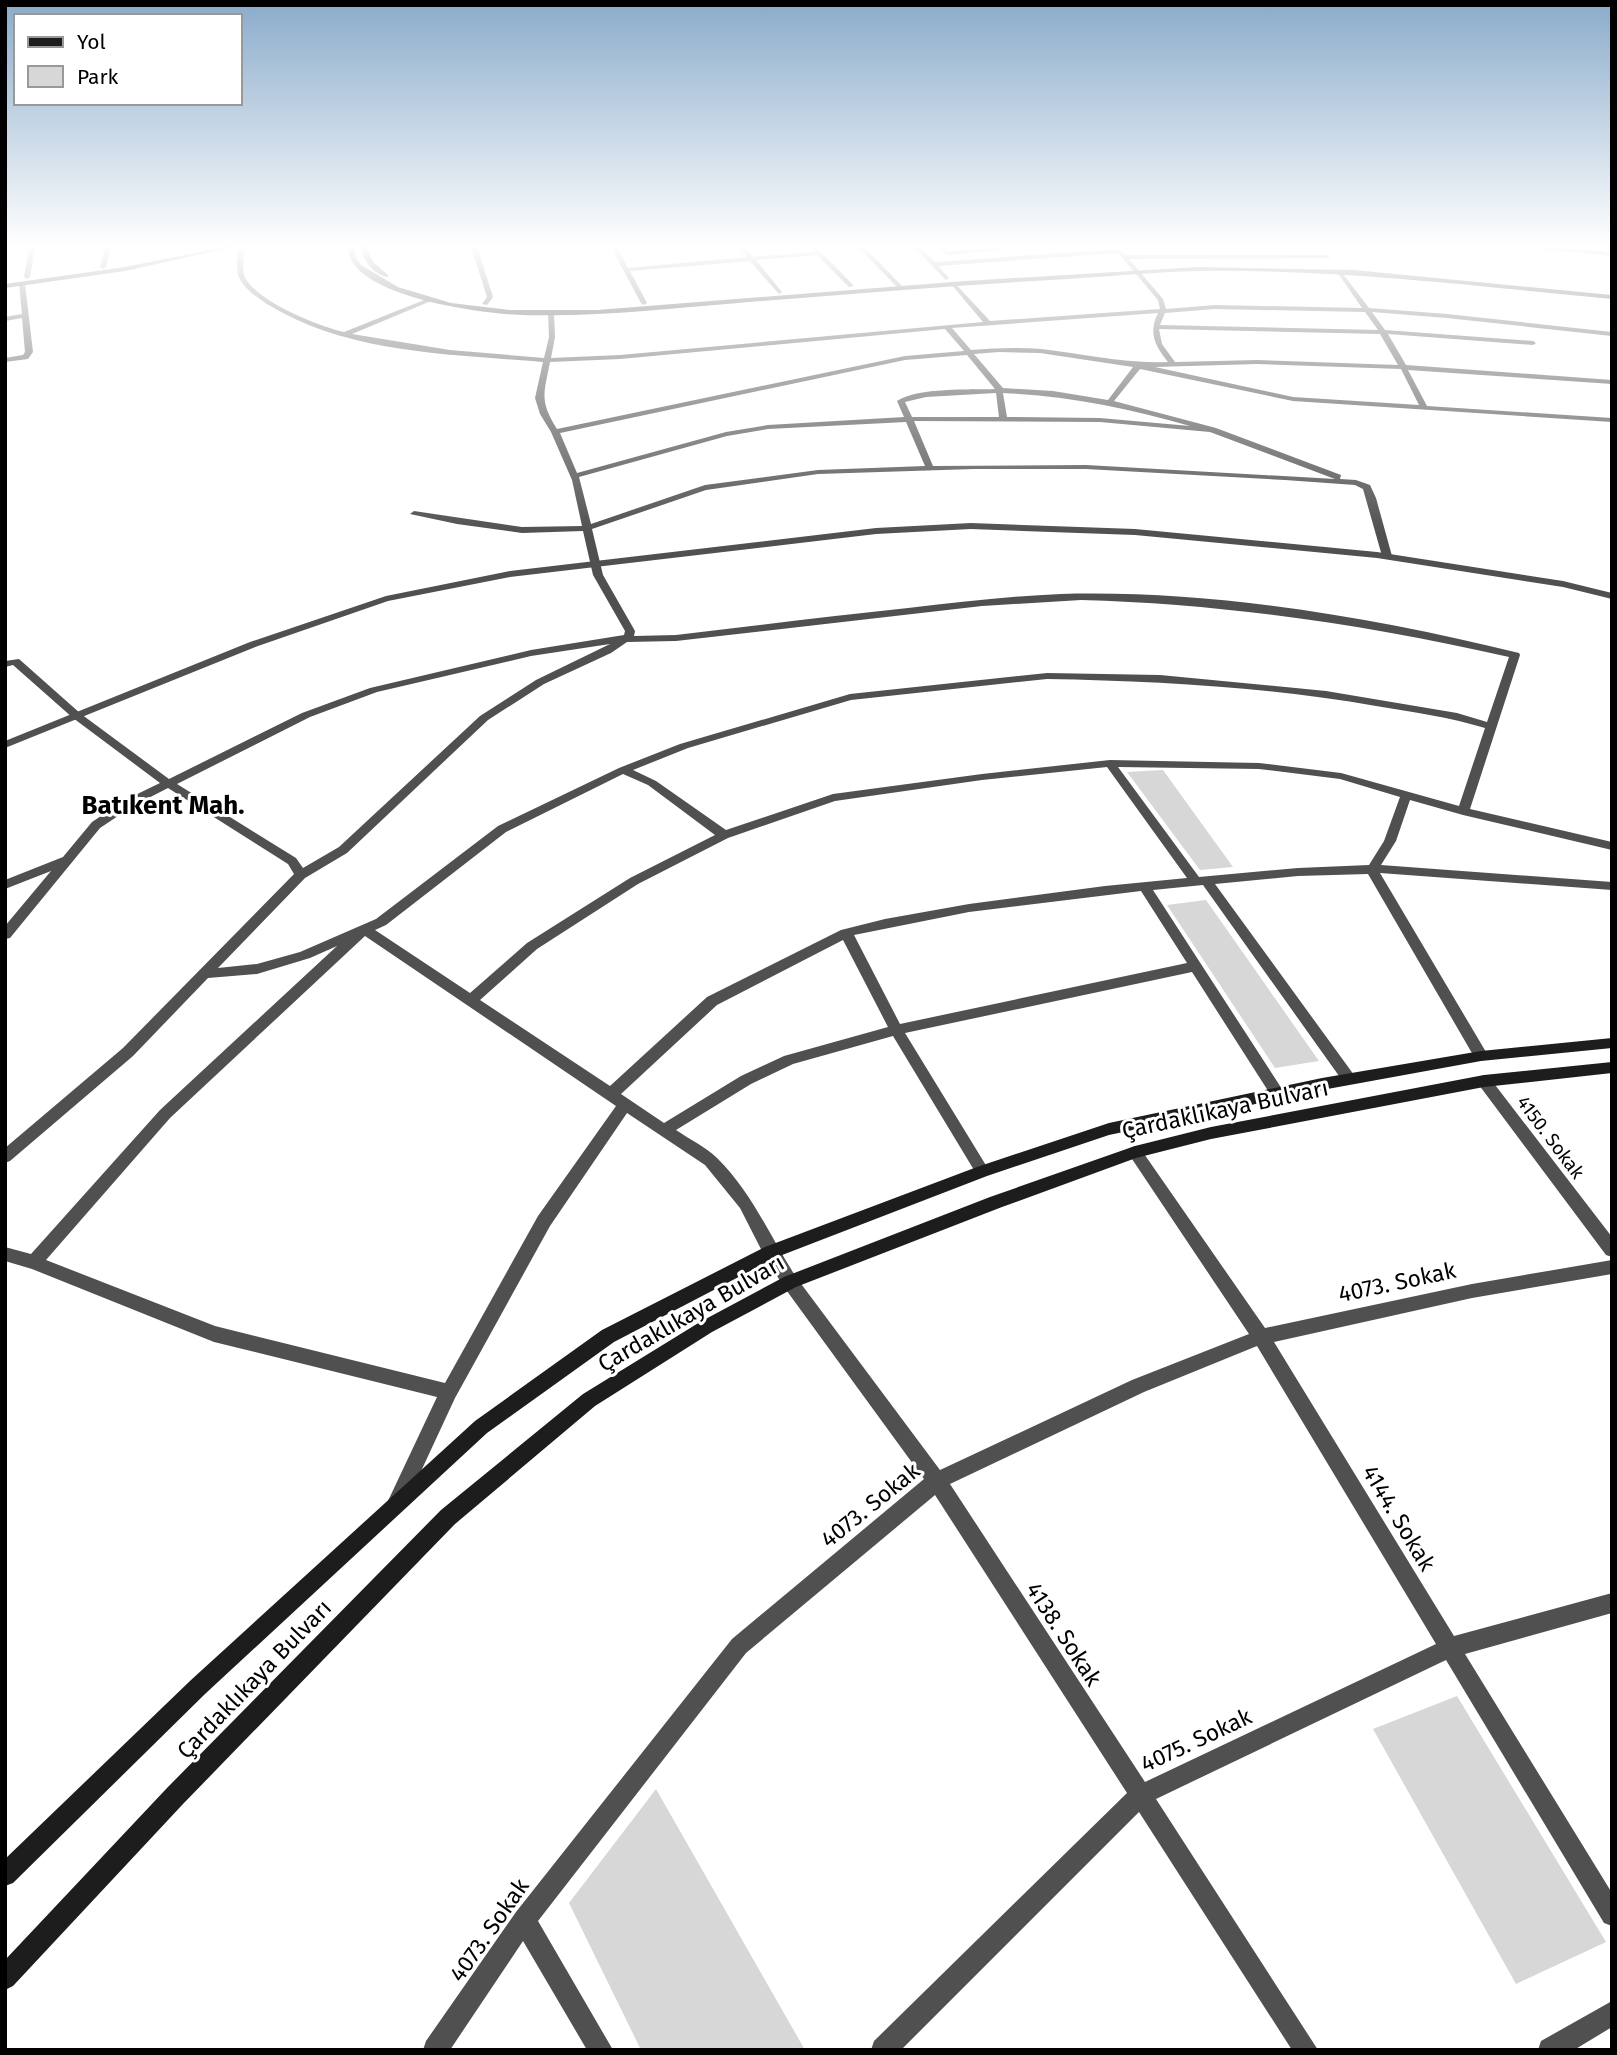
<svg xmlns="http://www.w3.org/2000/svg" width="1617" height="2055" font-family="'Fira Sans',sans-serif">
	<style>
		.green { fill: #d7d7d7 }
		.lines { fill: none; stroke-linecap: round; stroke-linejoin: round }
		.minor { fill: #505050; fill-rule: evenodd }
		.tertiary { fill: #505050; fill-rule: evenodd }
		.secondary { fill: #1d1d1d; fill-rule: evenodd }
		.labels { text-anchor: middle; stroke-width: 6; stroke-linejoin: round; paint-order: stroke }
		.street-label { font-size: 19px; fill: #000; stroke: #fff }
		.near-street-label { font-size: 23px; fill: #000; stroke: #fff }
		.district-label { font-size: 26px; font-weight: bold; fill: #000; stroke: #fff }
	</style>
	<rect width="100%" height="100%" fill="#fff"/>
	<path class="green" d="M1163,770l70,97 -33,3 -73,-98z
		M1206,900l113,161 -44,7 -108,-163z
		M1457,1696l149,246 -90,42 -143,-255z
		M656,1789l149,261h-164l-72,-147z"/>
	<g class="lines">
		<path class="minor" d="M29,247h6l-5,30 -3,2 -3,-2z
			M105,247h6l-5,20 -3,2 -3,-2z
			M238,247h6c0,8 -2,21 0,28 10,26 75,51 100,57l85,-34 2,3 -79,33 98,16 94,8 5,-21 -1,-24 3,-2 3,2 1,24 -4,21 69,-3 363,-33 -32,-38 2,-3 37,40 170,-12 -2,-9 -40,-47 -180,13 11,12 -3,2 -32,-33h6l15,15 184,-13 7,6h202l2,3 -201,1 34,40 3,10 49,-4 147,3 -25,-36 3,-2 29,38 78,6 165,18v4l-165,-18 -75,-6 13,18 148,11 3,2 -3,2 -145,-11 18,31 206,15v4l-204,-14 19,36 185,12v4l-319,-21 -153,-32 -26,32 102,27 125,47 -1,4 16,1 14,5 6,13 16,58 -5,3 -5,-3 -19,-67 -8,-4 -70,-5 -199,-11h-112l-156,5 -112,16 -114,39 11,46 32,56 -1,5 42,-1c77,-9 155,-19 232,-27 51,-6 102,-12 153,-14 153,-4 310,23 458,59l1,2 -50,154 142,33v8l-149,-35 -53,-15 -14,41 -15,24 231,17v8l-232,-17 106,179 2,4 -2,4h-10l-108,-186 -70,2 -83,8 139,191 2,4 -2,4h-10l-141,-198 -50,5 129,199 2,4 -2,4h-10l-80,-125 -287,61 82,134 3,4 -3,4 -5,2 -5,-2 -84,-139 -100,28 -42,20 -75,46c13,9 30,17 41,28 36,36 52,77 79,119l144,193 192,-90 117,-46 -119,-178 -3,-4 3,-4 5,-2 5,2 125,180 207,-44 140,-24v14l-140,24 -198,44 180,294 158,-43v20l-147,41 147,239v33l-8,-3 -158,-263 -290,139 162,251h-26l-153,-238 -238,238h-30l3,-9 253,-248 -192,-298 -189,158 -208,268 75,129h-26l-64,-109 -73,109h-27l3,-9 90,-129 216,-273 192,-160 -140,-192 -19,-30 -25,-49 -35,-43 -78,-52 -77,113 -95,172 -52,112 -7,2 -7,-2 -2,-7 50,-106 -223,-55 -182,-73 -27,-8v-14l26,7 129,-144 177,-164 -27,12 -53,16 -49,4 -75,78 -123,105 -5,2v-15l118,-100 171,-174 -6,-10 -120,-76 -35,18 -33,22 -90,110 -5,1v-13l46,-55 -46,18v-9l58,-23 29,-35 33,-22 35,-17 -87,-65 -60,-53 -8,2v-6l14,-2 62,55 88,65 133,-66 68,-25 161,-38 93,-15 1,-4 -32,-56 -10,-44 -61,2 -65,-9 -47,-10 4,-3 108,16 60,-1 -10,-46 -21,-48 -11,-18 -5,-16 8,-36c-93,-8 -195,-8 -276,-58 -10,-7 -26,-17 -29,-30 -2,-8 0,-19 0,-27zM1215,309l150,3 13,18 -218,-5 5,-12zM1158,313c-10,20 -3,33 10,49 -43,2 -83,-8 -126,-13 -24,-2 -48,-1 -71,1l-19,-22zM945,329l19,22 -59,5 -348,73c-18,-29 -13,-35 -7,-67l70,-3zM1159,329l221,5 18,31 -141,-5 -82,2 -13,-18zM999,352l41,1 93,14 -25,33 -55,-9 -50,-3 -29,-34zM967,355l28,34c-26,1 -76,-2 -98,12l7,16 -136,8 -42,7 -149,41 -17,-40 345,-73zM1257,364l144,5 18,36 -126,-8 -138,-30zM996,393l3,24h-87l-7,-15 21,-5zM1003,393c65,3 125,15 187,33l-90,-8 -93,-1zM914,421l186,1 110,10 125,47 -249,-14 -153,1zM906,422l19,44 -107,4 -113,15 -114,39 -12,-47 148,-41 41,-7zM1081,600c145,4 287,25 428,57l-22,65 -30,-9 -131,-22 -166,-16 -113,-2 -197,21 -170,50 -61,24 -121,58 -122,93 -76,33 -43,12 -39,4 87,-90 42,-25 141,-133 56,-36 67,-31 16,-11 49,-1 306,-35zM610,644l-74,36 -56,36 -141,131 -36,21 -7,-10 -119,-74 133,-67 67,-25 154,-36zM1047,679c110,2 220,8 329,27 37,6 73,11 109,22l-26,78 -118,-33 -82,-10 -149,-3 -128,14 -149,20 -107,36 -70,-49 -23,-11 55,-22 163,-48zM1107,767l80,111 -82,8 -136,18 -84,15 -44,11 -134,67 -97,89 -130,-86 57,-51 101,-65 90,-46 107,-37 147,-21zM1118,767l141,2 81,10 60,18 -16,44 -15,24 -71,3 -99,9zM623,774l25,11 67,50 -85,43 -103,65 -57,50 -95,-63 11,-5 120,-93zM1141,891l46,72 -287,61 -46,-89 115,-23zM365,936l251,170 -78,110 -93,167 -230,-57 -169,-66 124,-142zM843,940l45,87 -104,29 -43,20 -77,47 -43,-29 96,-89zM1257,1346l179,298 -291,138 -195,-298 194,-92z
			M471,247h6l16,50 -6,8 -5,-1 5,-7z
			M611,247h6l11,21 119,-11 -8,-10h6l8,10 61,-5 -3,-4 5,-1 38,39 -5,1 -32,-32 -61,5 26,32 -3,2 -29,-33 -120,10 17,32 -3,2 -3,-2z
			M858,247h6l38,39v2h-4z
			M938,247h6l4,4 84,-4 -85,8z
			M1539,247l73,5v4l-70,-7z
			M22,282l3,2 8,68 -5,7 -23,3v-4l18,-3 2,-3 -3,-34 -17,3v-4l17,-3 -3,-30z
			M1484,1075l5,2 123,160v20l-6,-2 -127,-170 -2,-4 2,-4z"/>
		<path class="tertiary" d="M1602,247h10v4z
			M971,523l164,6 242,23 186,29 49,12v6l-49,-12 -186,-29 -242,-23 -164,-6 -95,5 -366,43 -122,24 -130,45 -253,102v-7l245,-99 136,-46 124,-25 366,-43z
			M1612,2001v26l-38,23h-36l3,-9z"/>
		<path class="secondary" d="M224,247h10l-109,24 -120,17v-4l120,-17z
			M348,247h6l1,9 6,9 37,22 53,16 59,7h87l368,-29 232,-14 157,3 258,25v4c-138,-13 -276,-30 -414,-28 -43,1 -87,5 -130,8 -110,6 -220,15 -330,24 -77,6 -155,16 -233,11 -36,-3 -157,-20 -157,-67z
			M360,247h6l7,15 15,13v2c-14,-2 -24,-16 -28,-30z
			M1612,1038v10l-131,13 -159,29 -213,45 -122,41 -210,81 -163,85 -127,91 -282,261 -192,189 -8,3v-27l186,-179 284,-259 127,-91 163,-83 212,-80 132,-44 213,-45 159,-27z
			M1612,1062v11l-128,14 -273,52 -75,19 -134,49 -206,80 -84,45 -117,74 -140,118 -272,280 -170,182 -8,4v-30l162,-172 274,-278 142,-116 117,-72 84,-45 206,-80 145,-51 76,-19 273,-52z"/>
	</g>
	<linearGradient id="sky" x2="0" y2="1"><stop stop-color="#8aabca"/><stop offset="0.46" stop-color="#fff"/><stop offset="1" stop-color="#fff" stop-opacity="0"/></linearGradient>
	<rect width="1617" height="534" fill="url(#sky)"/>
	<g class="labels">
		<g class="street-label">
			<text transform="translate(1551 1137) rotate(53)" y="7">4150. Sokak</text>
		</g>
		<g class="near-street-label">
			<text transform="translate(1225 1109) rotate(-12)" y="8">Çardaklıkaya Bulvarı</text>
			<text transform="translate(1397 1282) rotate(-12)" y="8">4073. Sokak</text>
			<text transform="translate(691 1313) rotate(-30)" y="8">Çardaklıkaya Bulvarı</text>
			<text transform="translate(870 1505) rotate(-39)" y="8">4073. Sokak</text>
			<text transform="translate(1399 1518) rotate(59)" y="8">4144. Sokak</text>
			<text transform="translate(1064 1634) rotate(57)" y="8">4138. Sokak</text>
			<text transform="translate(254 1679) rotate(-46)" y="8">Çardaklıkaya Bulvarı</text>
			<text transform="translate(1196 1740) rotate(-25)" y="8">4075. Sokak</text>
			<text transform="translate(489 1930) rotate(-55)" y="8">4073. Sokak</text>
		</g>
		<g class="district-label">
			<text x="163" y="814">Batıkent Mah.</text>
		</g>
	</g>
	<rect width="1617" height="2055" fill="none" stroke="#000000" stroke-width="14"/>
	<rect x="14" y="14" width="228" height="91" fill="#ffffff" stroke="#999999" stroke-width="2"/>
	<rect x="28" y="37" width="35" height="10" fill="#1d1d1d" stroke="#999999" stroke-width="2"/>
	<text x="77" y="49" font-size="21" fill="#000000">Yol</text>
	<rect x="28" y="66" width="35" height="21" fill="#d7d7d7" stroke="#999999" stroke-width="2"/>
	<text x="77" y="84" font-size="21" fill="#000000">Park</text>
</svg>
